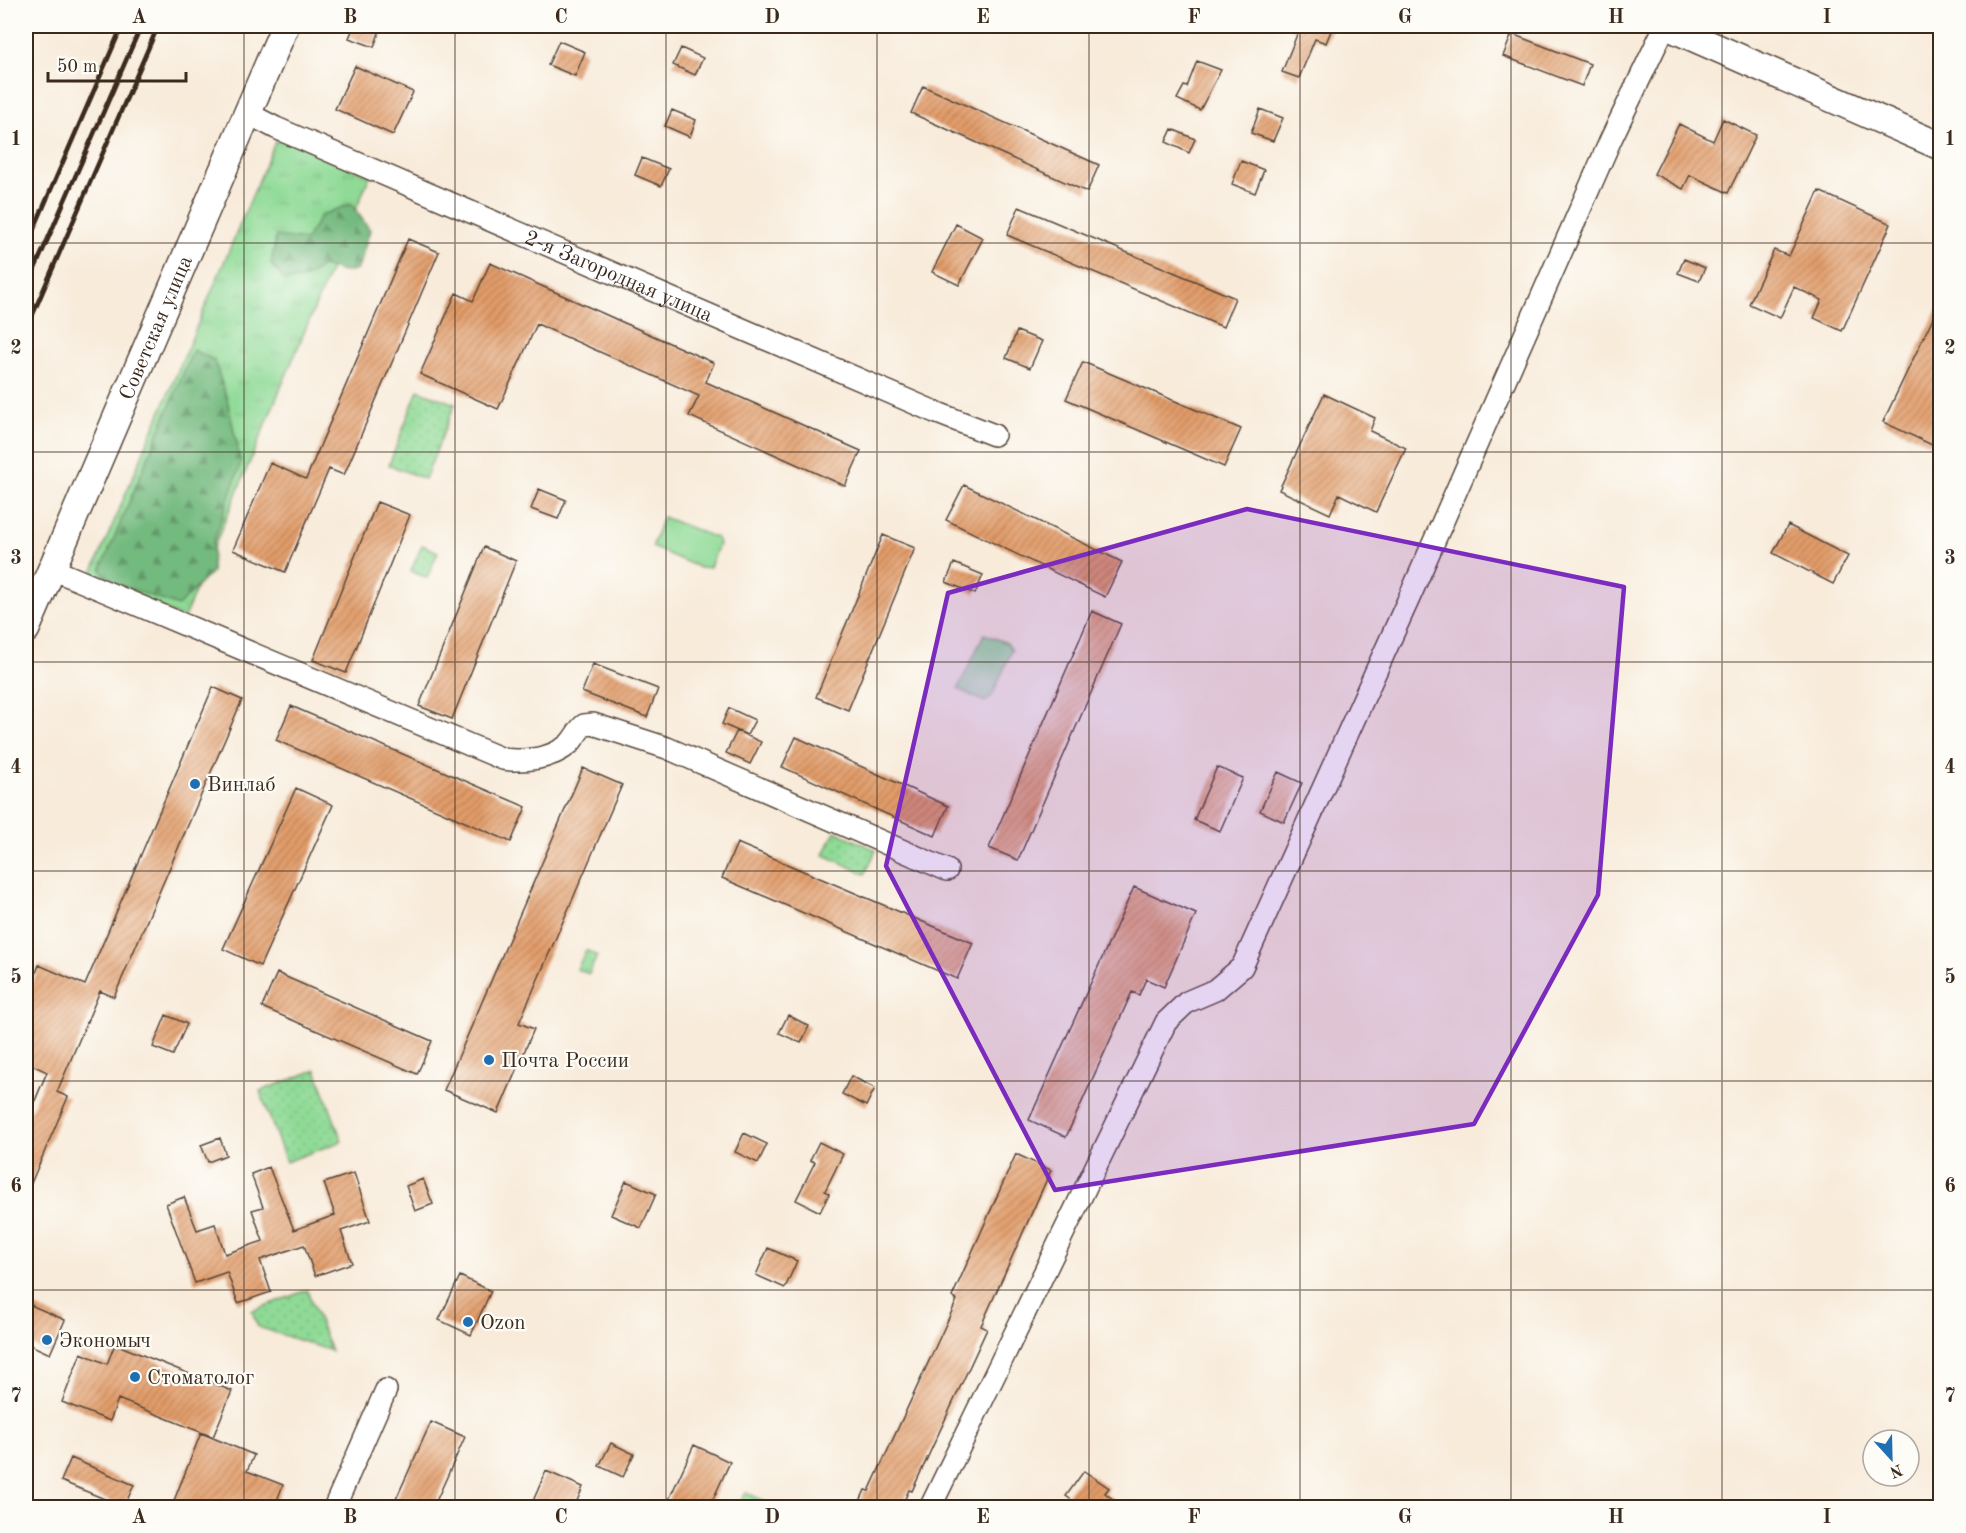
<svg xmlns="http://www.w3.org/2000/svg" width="1966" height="1533" font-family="'Old Standard TT',serif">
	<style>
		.grass { fill: url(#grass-tufts); stroke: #65825a; stroke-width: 1.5 }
		.forest { fill: url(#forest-firs); stroke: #57724e; stroke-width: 1.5 }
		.park { fill: url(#park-dots); stroke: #65825a; stroke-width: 1.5 }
		.pitch { fill: #8fda96; stroke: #65825a; stroke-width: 1.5 }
		.building { fill: url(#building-hatch) }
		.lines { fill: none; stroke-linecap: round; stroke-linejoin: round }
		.minor-casing { stroke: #57473a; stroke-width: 24 }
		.major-casing { stroke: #57473a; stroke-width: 30 }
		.minor { stroke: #fff; stroke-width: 21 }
		.major { stroke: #fff; stroke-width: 27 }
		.rail { stroke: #3b2a1e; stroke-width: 4.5 }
		.marked { fill: #7b2cbf; fill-opacity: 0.2; stroke: #7b2cbf; stroke-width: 4.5; stroke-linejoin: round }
		.grid { fill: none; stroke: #3b2a1e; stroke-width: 1.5; stroke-opacity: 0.55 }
		.poi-dot { fill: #1f6fb2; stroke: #fdfcf7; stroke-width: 2 }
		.labels { text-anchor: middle; stroke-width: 4.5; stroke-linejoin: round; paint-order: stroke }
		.street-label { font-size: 21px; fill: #3b2a1e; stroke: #fdfcf7 }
		.poi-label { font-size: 21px; fill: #3b2a1e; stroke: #fdfcf7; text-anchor: start }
		.neatline { fill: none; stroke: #3b2a1e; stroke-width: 2 }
		.grid-label { font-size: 20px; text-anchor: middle; font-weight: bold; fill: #3b2a1e }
	</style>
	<defs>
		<pattern id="grass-tufts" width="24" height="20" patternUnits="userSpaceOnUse" patternTransform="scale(1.5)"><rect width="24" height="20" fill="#8fda96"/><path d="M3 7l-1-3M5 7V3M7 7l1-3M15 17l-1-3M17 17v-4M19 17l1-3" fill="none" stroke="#7cbb81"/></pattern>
		<pattern id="forest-firs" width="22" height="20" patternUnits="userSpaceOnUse" patternTransform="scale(1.5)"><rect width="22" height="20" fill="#73ba7f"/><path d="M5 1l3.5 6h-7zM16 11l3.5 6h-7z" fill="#609767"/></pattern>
		<pattern id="park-dots" width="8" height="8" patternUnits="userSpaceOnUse" patternTransform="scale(1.5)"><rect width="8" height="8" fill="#8fda96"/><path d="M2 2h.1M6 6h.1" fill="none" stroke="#7cbb81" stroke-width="1.8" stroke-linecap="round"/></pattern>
		<pattern id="building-hatch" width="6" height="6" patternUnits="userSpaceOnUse" patternTransform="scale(1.5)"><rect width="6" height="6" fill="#e29c69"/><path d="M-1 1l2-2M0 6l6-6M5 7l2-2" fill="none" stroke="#b87f56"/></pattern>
	</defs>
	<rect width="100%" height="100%" fill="#fdfcf7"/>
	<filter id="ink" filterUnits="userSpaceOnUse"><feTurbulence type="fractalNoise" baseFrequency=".0167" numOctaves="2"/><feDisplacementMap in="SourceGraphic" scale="12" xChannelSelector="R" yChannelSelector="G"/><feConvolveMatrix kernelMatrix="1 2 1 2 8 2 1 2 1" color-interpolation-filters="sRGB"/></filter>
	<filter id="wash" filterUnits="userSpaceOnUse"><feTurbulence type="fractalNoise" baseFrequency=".008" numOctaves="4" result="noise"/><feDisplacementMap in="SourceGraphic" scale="24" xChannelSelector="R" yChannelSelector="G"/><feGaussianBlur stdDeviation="1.35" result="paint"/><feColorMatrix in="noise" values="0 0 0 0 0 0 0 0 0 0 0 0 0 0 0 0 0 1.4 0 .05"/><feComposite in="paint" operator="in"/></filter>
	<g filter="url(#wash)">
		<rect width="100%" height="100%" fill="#f8ebda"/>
		<path class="grass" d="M278,135l92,41 -186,442 -94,-40z"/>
		<path class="forest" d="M351,204l19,26 -12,39 -14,3 -22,-6 -15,12 -22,3 -14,-17 5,-28 30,4 15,-25z
			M193,350l21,10 13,39 14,64 -28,80 -1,29 -34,34 -72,-26 -5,-11z"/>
		<path class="park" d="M418,390l37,14 -30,75 -36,-14z
			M422,545l16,7 -11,26 -16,-7z
			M835,831l41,19 -11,24 -41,-19z
			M586,950l11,6 -8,18 -12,-5z
			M316,1070l26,71 -56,21 -26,-71z
			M307,1290l24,61h1l-74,-24 -6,-16z
			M746,1492l26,14 -1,1h-33z"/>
		<path class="pitch" d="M663,517l54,21 2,6 -9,23 -10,1 -48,-21z
			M984,634l23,9 5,7 -20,46 -7,6 -27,-13z"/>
		<g id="blocks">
			<path class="building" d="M354,26h14l12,4 -6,17 -25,-9z
				M1283,26h50l-7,17 -11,-4 -16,39 -17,-6 16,-40z
				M1512,34l78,30 -8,22 -79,-30z
				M559,41l26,11 -10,24 -27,-11z
				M681,48l22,10 -8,17 -22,-10z
				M1197,61l24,9 -21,40 -23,-11 7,-13 3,1z
				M355,66l58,26 -20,43 -58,-26z
				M923,86l176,79 -12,27 -176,-79z
				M1260,109l23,9 -10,23 -22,-8z
				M672,110l24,10 -6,17 -25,-11z
				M1723,119l33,16 -28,58 -38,-18 -7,14 -29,-15 25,-50 34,17z
				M1172,129l23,10 -6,14 -23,-11z
				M642,158l27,11 -8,17 -26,-11z
				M1241,161l23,9 -9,23 -23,-9z
				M1819,191l72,33 -49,107 -28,-13 8,-18 -28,-13 -14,31 -31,-14 25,-54 15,6z
				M1019,207l216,91 -12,29 -216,-92z
				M956,224l27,14 -24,47 -27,-13z
				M408,239l31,13 -95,223 -15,-6 -44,103 -52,-22 37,-87 36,16z
				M1684,259l21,9 -6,13 -21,-8z
				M490,263l224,100 -8,19 155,69 -16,35 -156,-70 10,-20 -162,-72 -39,85 -78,-35 36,-81 17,8z
				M1941,301v126l-9,18 -49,-23z
				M1017,331l25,10 -12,27 -24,-10z
				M1083,362l158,67 -17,38 -158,-68z
				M1324,394l51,24 -5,13 36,17 -30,64 -37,-18 -9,20 -51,-24z
				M964,485l158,77 -17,35 -159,-77z
				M539,489l27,11 -8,19 -27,-10z
				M377,502l33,13 -64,158 -33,-13z
				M1788,525l60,31 -15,28 -60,-31z
				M883,535l32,13 -67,162 -32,-13z
				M484,547l32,14 -64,158 -33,-13z
				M954,563l29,12 -8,19 -29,-12z
				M1092,611l29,13 -103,236 -29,-12z
				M593,664l65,25 -11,28 -65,-25z
				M213,687l29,13 -128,297 -14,-6 -43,101 11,5 -42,98v-73l21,-50 -21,-10v-64l13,-33 46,20z
				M291,706l235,101 -15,35 -235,-102z
				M729,708l26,12 -8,15 -25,-11z
				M737,731l24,11 -11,22 -24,-11z
				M796,737l152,69 -13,30 -153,-69z
				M1217,767l26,11 -23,53 -26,-11z
				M583,768l39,17 -103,238 15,6 -36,84 -54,-23z
				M1278,772l24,11 -18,39 -24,-11z
				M296,788l37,17 -73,161 -37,-17z
				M737,843l236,100 -16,36 -235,-101z
				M1134,887l62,27 -32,73 -18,-8 -7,16 -7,-3 -66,145 -37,-17z
				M277,973l155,68 -15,33 -155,-67z
				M166,1015l21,9 -14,31 -20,-8z
				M788,1015l21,11 -8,17 -22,-10z
				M851,1076l24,12 -9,18 -24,-12z
				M744,1133l23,11 -9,19 -23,-11z
				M220,1138l6,17 -18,7 -7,-17z
				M819,1142l24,12 -18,37 4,3 -9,18 -24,-12 19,-38 -5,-2z
				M1016,1154l35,16 -70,156 6,3 -75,162 -3,-1 -8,18h-44l8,-18 4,1 88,-191 -5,-3z
				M269,1167l25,63 41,-15 -11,-32 30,-10 16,48 -29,10 11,32 -37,13 -11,-31 -44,15 11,32 -33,11 -11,-31 -32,11 -29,-79 18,-7 13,33 18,-6 10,30 38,-13 -11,-31 11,-3 -12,-33z
				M423,1179l10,25 -18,7 -9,-25z
				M626,1181l30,13 -15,34 -30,-13z
				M768,1248l29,13 -12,27 -29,-13z
				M460,1276l31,15 -20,44 -32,-15z
				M26,1303l39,17 -15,34 -24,-11z
				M115,1344l117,47 -19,46 -95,-38 -8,22 -48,-19 19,-49 26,11z
				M431,1422l34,15 -32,71h-41z
				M201,1433l53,22 -7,16 36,14 -9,23h-103z
				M611,1443l23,11 -11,23 -24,-11z
				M694,1445l36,17 -21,46h-44z
				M71,1458l63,27 -10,22 -63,-26z
				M546,1471l37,16 -9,21h-44z
				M1084,1471l25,17 -4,5 19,15h-41l-17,-12z"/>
		</g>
	</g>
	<g filter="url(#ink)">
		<use href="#blocks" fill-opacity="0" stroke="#57473a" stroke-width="1.5"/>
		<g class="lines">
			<defs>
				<g id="minor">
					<path id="s1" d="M247,113l29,15 659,284 59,23"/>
					<path d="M52,569l451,190c21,3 49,0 66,-15 6,-6 8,-13 15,-19l9,-1 74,24 280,122"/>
					<path d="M334,1508l52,-118"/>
					<path d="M930,1508l236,-486 21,-20 28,-12 27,-23 168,-371 201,-457 54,-113"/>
				</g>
				<g id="major">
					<path d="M1667,26l273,120"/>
					<path id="s2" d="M26,629l259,-603"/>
				</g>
			</defs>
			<use href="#minor" class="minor-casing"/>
			<use href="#major" class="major-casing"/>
			<use href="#minor" class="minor"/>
			<use href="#major" class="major"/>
			<path class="rail" d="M26,247l96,-221
				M26,289l115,-263
				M26,330l132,-304"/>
		</g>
	</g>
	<path class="marked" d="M1247,509l377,78 -26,308 -124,229 -419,66 -169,-324 62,-273z"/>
	<path class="grid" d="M244,26v1482M455,26v1482M666,26v1482M877,26v1482M1089,26v1482M1300,26v1482M1511,26v1482M1722,26v1482M26,243h1914M26,452h1914M26,662h1914M26,871h1914M26,1081h1914M26,1290h1914"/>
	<g class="poi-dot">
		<circle cx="195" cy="784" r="6"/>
		<circle cx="489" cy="1060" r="6"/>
		<circle cx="468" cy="1322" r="6"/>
		<circle cx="47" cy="1340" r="6"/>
		<circle cx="135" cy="1377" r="6"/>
	</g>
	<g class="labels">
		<g class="street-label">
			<text dy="7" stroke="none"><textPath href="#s1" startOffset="406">2-я Загородная улица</textPath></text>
			<text dy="7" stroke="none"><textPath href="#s2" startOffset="328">Советская улица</textPath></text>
		</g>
		<g class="poi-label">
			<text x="207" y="791">Винлаб</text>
			<text x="501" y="1067">Почта России</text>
			<text x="480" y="1329">Ozon</text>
			<text x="59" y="1347">Экономыч</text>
			<text x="147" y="1384">Стоматолог</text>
		</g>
	</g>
	<rect width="1966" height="1533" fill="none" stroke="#fdfcf7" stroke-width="66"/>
	<g transform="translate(1891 1458) rotate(158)"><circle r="28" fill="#fdfcf7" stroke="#afa8a0" stroke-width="1.5"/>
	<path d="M0-4.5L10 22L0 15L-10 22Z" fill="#1f6fb2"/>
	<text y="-9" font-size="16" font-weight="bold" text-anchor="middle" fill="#3b2a1e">N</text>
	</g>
	<path d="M48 72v9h138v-9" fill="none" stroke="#3b2a1e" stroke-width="3"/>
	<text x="57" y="72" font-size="18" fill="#3b2a1e" stroke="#fdfcf7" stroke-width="4.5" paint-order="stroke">50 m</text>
	<rect x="33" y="33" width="1900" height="1467" class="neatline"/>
	<g class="grid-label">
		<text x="139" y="23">A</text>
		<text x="350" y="23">B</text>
		<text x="561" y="23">C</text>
		<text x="772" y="23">D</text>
		<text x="983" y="23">E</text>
		<text x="1194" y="23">F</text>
		<text x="1405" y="23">G</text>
		<text x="1616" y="23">H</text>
		<text x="1827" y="23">I</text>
		<text x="16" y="145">1</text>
		<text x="1950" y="145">1</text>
		<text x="16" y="354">2</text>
		<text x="1950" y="354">2</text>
		<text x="16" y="564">3</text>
		<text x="1950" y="564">3</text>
		<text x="16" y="773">4</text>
		<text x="1950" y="773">4</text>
		<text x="16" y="983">5</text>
		<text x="1950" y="983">5</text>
		<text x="16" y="1192">6</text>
		<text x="1950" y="1192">6</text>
		<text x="16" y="1402">7</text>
		<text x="1950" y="1402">7</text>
		<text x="139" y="1523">A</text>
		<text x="350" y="1523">B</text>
		<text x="561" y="1523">C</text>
		<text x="772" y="1523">D</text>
		<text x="983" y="1523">E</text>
		<text x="1194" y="1523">F</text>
		<text x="1405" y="1523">G</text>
		<text x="1616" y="1523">H</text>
		<text x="1827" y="1523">I</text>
	</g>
</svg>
